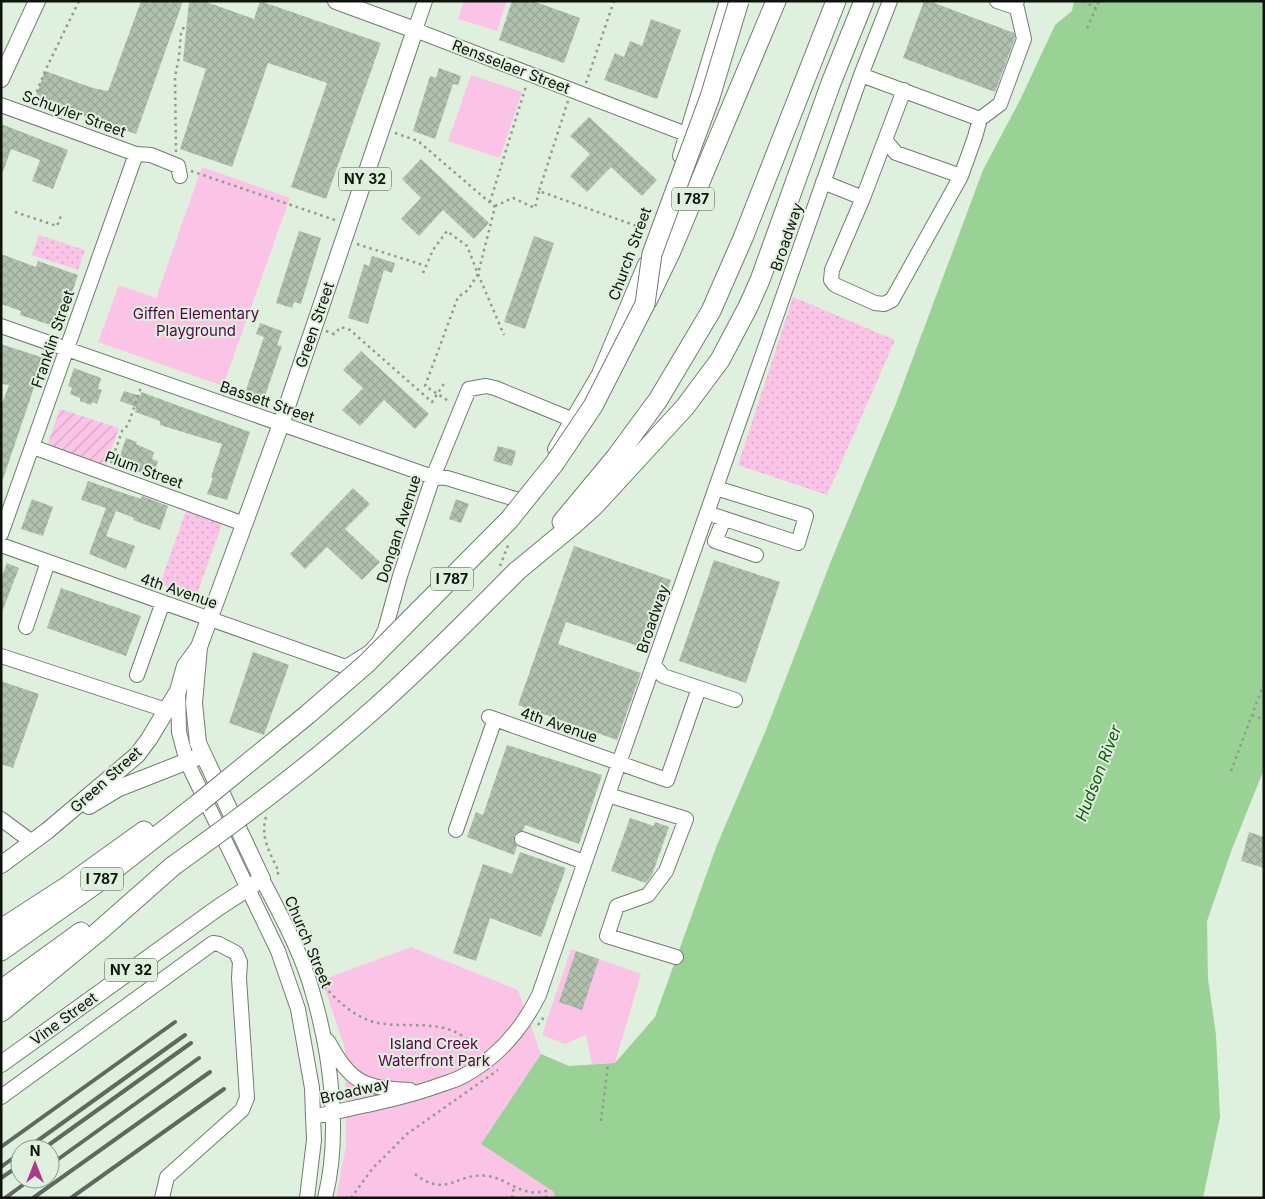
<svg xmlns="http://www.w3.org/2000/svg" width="1265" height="1199" font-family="Inter,sans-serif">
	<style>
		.grass { fill: url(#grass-dots) }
		.park { fill: #fbc3e6 }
		.garden { fill: url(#garden-furrows) }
		.water { fill: #9ad195 }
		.building { fill: url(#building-cross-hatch) }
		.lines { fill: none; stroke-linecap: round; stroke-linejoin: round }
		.minor-casing { stroke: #707e6e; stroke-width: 16 }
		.major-casing { stroke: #707e6e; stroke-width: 18 }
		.highway-casing { stroke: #707e6e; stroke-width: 21 }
		.path { stroke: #8f9b8d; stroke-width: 2.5; stroke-dasharray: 2.5 4; stroke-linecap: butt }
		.minor { stroke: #fff; stroke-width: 14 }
		.major { stroke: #fff; stroke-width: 16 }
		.highway { stroke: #fff; stroke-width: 19 }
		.rail { stroke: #60695e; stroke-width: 4 }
		.highway-bridge-casing { stroke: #707e6e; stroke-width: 21; stroke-linecap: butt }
		.highway-bridge { stroke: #fff; stroke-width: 19 }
		.labels { text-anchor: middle; stroke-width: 4; stroke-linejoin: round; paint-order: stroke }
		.shield { fill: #e0f0de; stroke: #4d554c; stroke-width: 1 }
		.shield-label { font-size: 14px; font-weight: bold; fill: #0e130d }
		.street-label { font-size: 15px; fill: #0e130d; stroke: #e0f0de }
		.park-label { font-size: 15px; fill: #580345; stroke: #e0f0de }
		.water-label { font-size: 16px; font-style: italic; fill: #0c5a09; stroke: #e0f0de }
	</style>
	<defs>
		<pattern id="grass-dots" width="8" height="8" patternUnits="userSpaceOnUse" patternTransform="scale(1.25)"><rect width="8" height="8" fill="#fbc3e6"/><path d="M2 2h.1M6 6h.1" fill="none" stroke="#d6a7c4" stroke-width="1.8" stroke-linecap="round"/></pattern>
		<pattern id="garden-furrows" width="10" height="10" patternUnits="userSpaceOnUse" patternTransform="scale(1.25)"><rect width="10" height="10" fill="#fbc3e6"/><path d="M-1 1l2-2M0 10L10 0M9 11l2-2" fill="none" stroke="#d6a7c4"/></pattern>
		<pattern id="building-cross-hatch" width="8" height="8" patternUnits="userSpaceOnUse" patternTransform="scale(1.25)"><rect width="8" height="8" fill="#b1c1af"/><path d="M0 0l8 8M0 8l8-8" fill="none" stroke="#97a595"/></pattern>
	</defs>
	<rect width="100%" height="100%" fill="#e0f0de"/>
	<path class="grass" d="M39,235l46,15 -7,20 -46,-15z
		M793,297l102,43 -68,155 -89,-30z
		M186,511l36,13 -26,73 -36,-13z"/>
	<path class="park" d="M464,1h43l-10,30 -39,-12z
		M471,75l51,17 -22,66 -52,-17z
		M202,167l88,31 -67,188 -125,-44 21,-57 37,13z
		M411,947l107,43 23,64 -60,90 73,48 1,6h-219l10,-52 -1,-98 -23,-68z
		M571,949l70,25 -26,89 -23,1 -6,-29 -21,9 -23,-9z"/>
	<path class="garden" d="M60,409l59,19 -13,37 -59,-19z"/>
	<path class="water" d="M1074,1h190v768l-32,80 -25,72 1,58 8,56 4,82 -17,81h-648l-1,-6 -73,-48 60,-90 28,12 46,-3 40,-46 62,-172 49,-115 65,-169 64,-155 88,-236 38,-72 34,-73 17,-14z"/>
	<path class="building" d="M141,1h42l-47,133 -101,-35 10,-28 48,17 15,3z
		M189,1h15l50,18 6,-18 121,42 -55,156 -35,-12 36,-104 -59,-20 -36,104 -52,-18 26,-80 -23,-8z
		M512,1h21l47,17 -16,45 -65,-23z
		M924,1h5l85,32 1,5 -20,54 -92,-34z
		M651,19l30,11 -24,69 -53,-19 11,-27 9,4 6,-16 12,5z
		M439,68l22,8 -3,9 -5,-1 -18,55 -22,-8 17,-55 6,2z
		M589,117l68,63 -15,16 -31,-29 -24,25 -17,-16 20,-22 -20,-18z
		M1,124l67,26 -15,39 -21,-8 8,-21 -29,-11 -8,23h-2z
		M421,159l68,64 -15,16 -31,-29 -24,26 -18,-17 20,-21 -19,-19z
		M299,231l22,7 -20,66 -7,-2 -2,6 -16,-5z
		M534,236l20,7 -29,86 -21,-7z
		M1,254l35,13 2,-6 40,14 -18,53 -40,-13 1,-4 -20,-7z
		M372,256l23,7 -3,10 -8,-3 -16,54 -20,-6 16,-54 5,2z
		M260,323l22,8 -5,14 5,1 -18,53 -19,-6 19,-56 -8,-3z
		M1,344l43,14 -41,121 -2,-1v-72l8,-21 -8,-1z
		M361,351l68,63 -14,15 -31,-29 -24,26 -18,-16 21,-22 -20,-18z
		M74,368l27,10 -3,11 4,1 -5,14 -5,-2 -1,3 -11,-4v-3l-10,-4 2,-6 -4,-2z
		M124,391l16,5 1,-4 109,40 -23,68 -20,-6 6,-16 -2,-1 11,-33 -62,-19v-4l-25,-9 1,-5 -16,-6z
		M126,438l11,4 -1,2 18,8 -2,7 6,2 -5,16 -36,-13z
		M498,446l18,5 -4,15 -19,-5z
		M88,481l53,18 1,-3 26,10 -8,24 -27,-10 1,-2 -18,-7 -10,25 29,10 -9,23 -37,-15 17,-46 -25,-8z
		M353,488l17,16 -25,25 35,33 -18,18 -35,-33 -22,22 -15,-15z
		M32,499l21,8 -10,29 -22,-7z
		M456,499l13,5 -8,19 -12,-4z
		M574,546l97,34 -24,69 -81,-27 -8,22 83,29 -24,67 -99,-35z
		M714,560l66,22 -34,101 -67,-22z
		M7,563l12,5 -17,44 -1,-34z
		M61,588l80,28 -15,40 -79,-28z
		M253,652l36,13 -25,70 -35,-12z
		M1,681l38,13 -26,74 -12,-4z
		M507,745l95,30 -23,69 -54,-19 -2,6 -6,1 -3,4v5l3,5 -3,9 -47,-18 9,-25 7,3z
		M630,818l24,8 1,-4 14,5 -17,48 -6,8 -35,-12z
		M1249,832l15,5v31l-23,-7z
		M520,852l46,16 -25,69 -51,-19 -14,43 -23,-8 30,-89 29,10z
		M576,951l23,8 -17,51 -23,-8z"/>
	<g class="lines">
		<defs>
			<path id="minor" d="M425,1l-10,29 271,104
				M997,1l15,5 5,-5
				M861,75l119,44
				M1,105l135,49 15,1 27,11 2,10
				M885,140l11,13 65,23
				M680,156l47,-155
				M823,182l40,16 -31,72 -1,10 4,5 40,18 9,1 8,-4 69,-124 14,-39 5,-18 20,-15 24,-65 -8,-35
				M863,198l41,-108
				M1,326l432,151 14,1 78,24 3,-6
				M33,447l211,77
				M555,449l44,-75 46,-110
				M707,513l91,30 8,-27 -90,-28
				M724,519l-9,22 41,14
				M1,534l135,-380
				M1,545l345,122 24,-15 9,-10 6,-12 15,-54 33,-99 36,-88 17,-3 9,2 76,31
				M26,627l22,-65
				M1,656l165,54
				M654,665l9,11 72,24
				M137,675l26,-73
				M178,691l1,41 8,30 91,189 20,58 14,79 1,29 1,23 -7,58
				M489,717l178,63 32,-92
				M608,795l78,24 -20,52 -18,24 -31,11 -10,30 69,21
				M1,819l31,23
				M456,830l39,-111
				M522,839l62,23
				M262,879c19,37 40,74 51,115 18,61 28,141 12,204
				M328,1041c23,42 35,47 82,49
				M1,1097l212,-154 6,1 17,9 4,9 -1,16 8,120 -5,12 -75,67 -5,21
				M313,1117c42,-10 86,-17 127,-32 8,-3 17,-5 25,-10 33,-18 57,-46 74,-80l80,-232 242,-688 29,-74"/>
			<path id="major" d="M1,79l36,-78
				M89,806l30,-18 84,-33
				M1,865l46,-34 90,-76 12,-16 29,-48 7,-25 14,-19
				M1,1064l218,-157 43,-28 -64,-136 -4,-40 5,-56 82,-223 134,-394 -79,-29"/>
			<path id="highway" d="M647,301l24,-50 105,-250
				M562,522l54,-65 42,-57 53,-89 32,-73 93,-237
				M517,571l57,-47 20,-18 91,-99 35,-47 28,-53 12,-27 71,-197 33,-82
				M1,929l65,-42 78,-56
				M1,951l96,-68 102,-80
				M1,990l80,-58
				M1,1012l96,-79 76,-67"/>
		</defs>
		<use href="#minor" class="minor-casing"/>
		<use href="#major" class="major-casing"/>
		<use href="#highway" class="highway-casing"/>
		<path class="path" d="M1083,1l13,7
			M1087,28l12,-27
			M586,83l28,-82
			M568,101l-29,90 106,38
			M32,104l13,-33 34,-70
			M395,133l23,8 77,66 -17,67 26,61
			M176,152l-1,-75 4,-20 2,-24 3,-6
			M191,171l144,49
			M490,202l36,-116
			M495,206l18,-8 22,10 4,-17
			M15,212l42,14 5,-13
			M357,244l69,22
			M423,273l10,-23 14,-19 20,15 11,28 -10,16 -10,7 -33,89 25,16
			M326,331l8,3 7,-7 9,3 82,72 13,-20
			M111,463l11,-32 6,-6 13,-38
			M500,566l9,-23
			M1252,715l12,5
			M1231,771l33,-88
			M266,817c-6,20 4,36 13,55l-4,5
			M324,989l2,-1c15,17 35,34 59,36 26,3 53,-3 76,11 7,4 12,12 17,17
			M538,1025l6,-8
			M601,1121l7,-57
			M415,1174c32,25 41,-2 72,2 15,1 28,14 43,16 5,1 11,0 16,-1v7
			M351,1198l22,-30 34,-34 91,-64
			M512,1198l2,-11"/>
		<use href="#minor" class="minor"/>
		<use href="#major" class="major"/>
		<use href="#highway" class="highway"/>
		<path class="rail" d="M1,1147l174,-125
			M26,1149l159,-114
			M43,1149l148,-106
			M50,1165l149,-107
			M1,1167l19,-14
			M1,1178l19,-13
			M5,1198l26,-19
			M33,1198l177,-126
			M71,1198l153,-109"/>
		<defs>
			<path id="highway-bridge" d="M199,803l108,-88 60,-52 142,-143 45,-56 39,-58 52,-102 7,-50 58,-157 29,-96
				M173,866c69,-49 137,-100 200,-156 50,-44 97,-92 144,-139"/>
		</defs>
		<use href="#highway-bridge" class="highway-bridge-casing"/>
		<use href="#highway-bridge" class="highway-bridge"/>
	</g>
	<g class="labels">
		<g class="shield">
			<rect x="339" y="167.5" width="52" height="23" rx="4"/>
			<rect x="672" y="187.5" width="42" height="23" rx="4"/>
			<rect x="431" y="567.5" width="42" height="23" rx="4"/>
			<rect x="81" y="867.5" width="42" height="23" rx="4"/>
			<rect x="105" y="958.5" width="52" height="23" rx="4"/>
		</g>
		<g class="shield-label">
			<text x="365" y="184">NY 32</text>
			<text x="693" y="204">I 787</text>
			<text x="452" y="584">I 787</text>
			<text x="102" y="884">I 787</text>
			<text x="131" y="975">NY 32</text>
		</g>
		<g class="street-label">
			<text transform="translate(511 67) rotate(21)" y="5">Rensselaer Street</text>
			<text transform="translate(74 114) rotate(20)" y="5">Schuyler Street</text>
			<text transform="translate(787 237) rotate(-71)" y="5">Broadway</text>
			<text transform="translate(630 254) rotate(-70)" y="5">Church Street</text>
			<text transform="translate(315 325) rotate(-71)" y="5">Green Street</text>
			<text transform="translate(53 339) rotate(-71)" y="5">Franklin Street</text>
			<text transform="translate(267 402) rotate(19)" y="5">Bassett Street</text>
			<text transform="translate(144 470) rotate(20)" y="5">Plum Street</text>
			<text transform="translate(399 529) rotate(-72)" y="5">Dongan Avenue</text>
			<text transform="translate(179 591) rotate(19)" y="5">4th Avenue</text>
			<text transform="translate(653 619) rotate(-71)" y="5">Broadway</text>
			<text transform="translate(559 725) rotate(19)" y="5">4th Avenue</text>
			<text transform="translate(106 780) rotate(-42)" y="5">Green Street</text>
			<text transform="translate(308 942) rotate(67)" y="5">Church Street</text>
			<text transform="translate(64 1019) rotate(-36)" y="5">Vine Street</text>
			<text transform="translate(355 1091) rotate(-13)" y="5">Broadway</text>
		</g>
		<g class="park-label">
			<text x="196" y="319">Giffen Elementary<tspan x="196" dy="17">Playground</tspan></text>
			<text x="434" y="1049">Island Creek<tspan x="434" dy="17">Waterfront Park</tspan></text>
		</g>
		<g class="water-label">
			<text transform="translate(1098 773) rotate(-69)" y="6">Hudson River</text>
		</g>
	</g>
	<rect width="1265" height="1199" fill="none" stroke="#0e130d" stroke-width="5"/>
	<g transform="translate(35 1164)"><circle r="24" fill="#e0f0de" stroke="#8c988a"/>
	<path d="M0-4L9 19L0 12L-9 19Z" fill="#af388f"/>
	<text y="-8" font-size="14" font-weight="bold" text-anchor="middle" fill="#0e130d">N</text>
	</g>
</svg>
